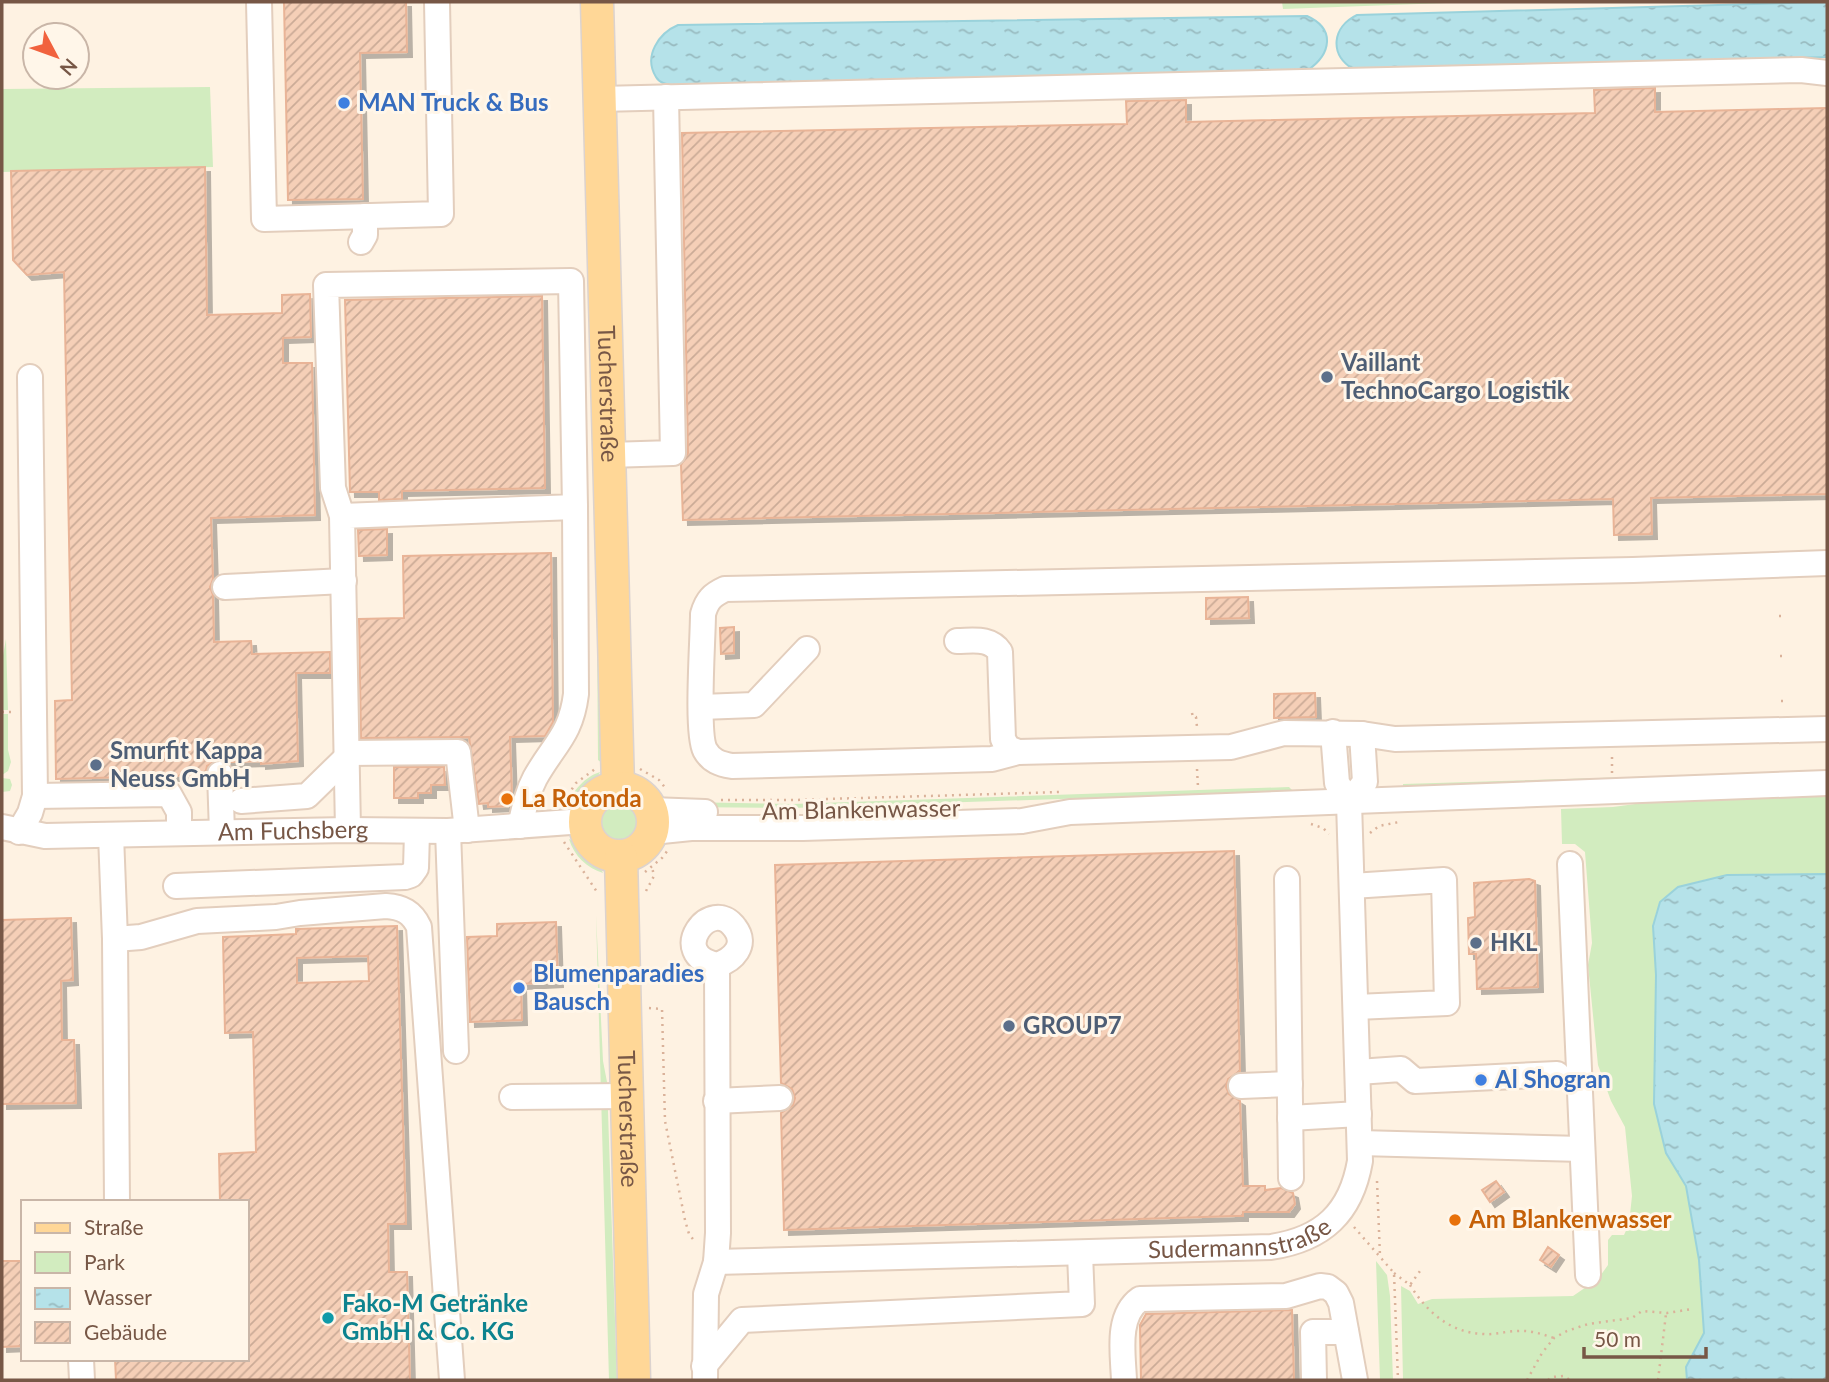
<svg xmlns="http://www.w3.org/2000/svg" width="1829" height="1382" font-family="Lato,sans-serif">
	<style>
		.green { fill: #d2ecbf }
		.water { fill: url(#water-ripples); stroke: #9ad2db; stroke-width: 2 }
		.building { fill: url(#building-hatch); stroke: #e9b497; stroke-width: 2; fill-rule: evenodd; filter: url(#shadow) }
		.lines { fill: none; stroke-linecap: round; stroke-linejoin: round }
		.minor-casing { stroke: #e3cebd; stroke-width: 28 }
		.major-casing { stroke: #dcd3cf; stroke-width: 35 }
		.path { stroke: #dab29a; stroke-width: 2.5; stroke-dasharray: 2 5; stroke-linecap: butt }
		.minor { stroke: #fff; stroke-width: 24 }
		.major { stroke: #ffd797; stroke-width: 32 }
		.shop-dot { fill: #3f7fe0; stroke: #fff6e9; stroke-width: 2.5 }
		.service-dot { fill: #5c6f8a; stroke: #fff6e9; stroke-width: 2.5 }
		.food-dot { fill: #e8710a; stroke: #fff6e9; stroke-width: 2.5 }
		.culture-dot { fill: #0f9aa8; stroke: #fff6e9; stroke-width: 2.5 }
		.labels { text-anchor: middle; stroke-width: 6; stroke-linejoin: round; paint-order: stroke }
		.shop-label { font-size: 24px; font-weight: bold; fill: #366cbe; stroke: #fff6e9; text-anchor: start }
		.service-label { font-size: 24px; font-weight: bold; fill: #4e5e75; stroke: #fff6e9; text-anchor: start }
		.street-label { font-size: 24px; fill: #775746; stroke: #fff6e9 }
		.food-label { font-size: 24px; font-weight: bold; fill: #c56008; stroke: #fff6e9; text-anchor: start }
		.culture-label { font-size: 24px; font-weight: bold; fill: #0d838f; stroke: #fff6e9; text-anchor: start }
	</style>
	<defs>
		<pattern id="water-ripples" width="26" height="14" patternUnits="userSpaceOnUse" patternTransform="scale(1.75)"><rect width="26" height="14" fill="#b5e2e9"/><path d="M2 4q2-2 4 0t4 0M15 11q2-2 4 0t4 0" fill="none" stroke="#98babf"/></pattern>
		<pattern id="building-hatch" width="6" height="6" patternUnits="userSpaceOnUse" patternTransform="scale(1.75)"><rect width="6" height="6" fill="#f5cfb7"/><path d="M-1 1l2-2M0 6l6-6M5 7l2-2" fill="none" stroke="#cbab97"/></pattern>
		<filter id="shadow"><feDropShadow dx="5" dy="5" stdDeviation="0" flood-color="#0004"/></filter>
	</defs>
	<rect width="100%" height="100%" fill="#fef2e2"/>
	<path class="green" d="M1282,2h191l-190,7z
		M210,87l3,80 -211,5v-83z
		M596,506l6,257 -4,-3z
		M6,639l2,71h-6v-49z
		M2,714h6v36l3,12 -3,9 -6,4v3l8,1 2,6 -2,6 -8,1z
		M1827,771v4l-424,13v-4z
		M600,772c-6,15 -17,27 -33,34 5,-15 19,-30 33,-34z
		M1289,787l4,4 -501,17 -111,-1 2,-5 109,2z
		M1827,792v82c-43,1 -133,-7 -164,26 -6,6 -8,18 -10,26l13,227 20,33 13,74 5,73 -18,34 1,13h-284l-2,-94 9,5 8,13 14,-5 141,-3 25,-17 10,-14v-25l4,-5h12l5,-11 3,-28 -7,-69 -14,-26 -13,-36 -10,-100 4,-22 -7,-91 -10,-8h-13l-1,-35 52,-2 89,-12z
		M593 822a25 25 0 1 1 50 0a25 25 0 1 1-50 0Z
		M569,839c15,5 28,20 34,34 -16,-5 -29,-17 -34,-34z
		M596,915l7,146 4,21 10,298h-8z
		M1376,1261l11,14 3,21 3,84h-13z"/>
	<path class="water" d="M1827,2v55l-474,12c-24,-15 -21,-42 4,-54z
		M1307,16c29,13 24,38 1,54l-631,17c-7,-2 -17,-3 -21,-10 -13,-21 3,-44 22,-52z
		M1827,874v506h-140l-1,-13 18,-34 -5,-73 -13,-74 -20,-33 -12,-49 2,-129 -3,-49 7,-24 18,-15 49,-12z"/>
	<path class="building" d="M284,2h122l1,50 -47,1 3,146 -75,1z
		M1655,88v24l172,-4v386l-176,4 1,36 -38,1 -1,-36 -930,21 -2,-55 7,-12 -6,-320 445,-9 -1,-23 60,-1v22l409,-9 -1,-23z
		M205,167l2,148 75,-2v-18l28,-1 1,43 -28,1v25h29l3,152 -104,3 2,61 -3,8 3,8 1,47 37,-1 1,13 78,-2v21h-34l2,88 -37,3v-3l-32,1 -10,-3 -12,7 -2,9 -149,4 -1,-78 17,-1 -8,-428 -37,3 -14,-15 -2,-89z
		M542,296l3,192 -143,3v8l-23,1v-8h-29l-5,-192z
		M387,529v26l-28,1 -1,-26z
		M551,553l2,169 -8,14 -35,1 2,59 -3,10 -21,1v-4l-9,1 -10,-67 -108,1 -2,-119 45,-1 -1,-62z
		M1248,597l1,21 -43,1v-21z
		M734,627v26l-13,1 -1,-26z
		M1315,693l1,24 -42,1v-24z
		M394,767h50l1,18h-14v8h-13v5h-24z
		M1234,851l6,220 -12,8 -2,8 3,7 11,7 3,85h22v4l16,-2 12,5 2,11 -6,8h-46v4h-8l-451,14 -3,-117 12,-8 2,-7 -3,-9 -11,-6 -6,-218z
		M1529,879l6,2 3,106 -61,2 -1,-35h-7l-1,-36 7,-1 -1,-34z
		M71,918l2,62 -12,1 1,59h12l2,63 -74,1v-184z
		M556,922l2,60 -37,2 1,36 -52,2 -3,-85 30,-1v-12z
		M397,926l9,298h-18l1,48h18l3,108h-294l-1,-21h132v-157h-27l-1,-48 37,-2 -3,-120 -28,1 -2,-96 73,-3v-5zM368,956l1,25 -72,2v-25z
		M1496,1181l8,11 -14,10 -8,-12z
		M1548,1247l11,8 -8,12 -11,-7z
		M2,1261h21v85l-21,1z
		M1292,1310l2,70h-153l-1,-55 6,-11z"/>
	<g class="lines">
		<defs>
			<g id="minor">
				<path d="M259,2l5,217 177,-5 -4,-212"/>
				<path d="M600,99l1201,-29 26,3"/>
				<path d="M361,242l4,-7v-19"/>
				<path d="M609,455l64,-2 -7,-356"/>
				<path d="M342,516l233,-9 -4,-226 -245,4 7,203 9,28 6,314"/>
				<path d="M1827,563l-194,7 -908,19c-13,6 -18,11 -22,25 0,25 -7,118 2,136 6,11 15,14 27,16l260,-7 26,-7 213,-5 53,-14 78,1 33,5 432,-10"/>
				<path d="M225,587l119,-6"/>
				<path d="M957,641c16,0 33,-4 43,11l3,87 5,9 10,4"/>
				<path d="M701,707l53,-2 53,-56"/>
				<path d="M1333,732l4,51 12,19"/>
				<path d="M347,753l111,-1 9,78"/>
				<path d="M220,774l2,58"/>
				<path d="M35,796l134,-2 10,18v21"/>
				<path d="M241,801l66,-5 40,-39"/>
				<path d="M1349,802l16,-20 -3,-48"/>
				<path d="M651,810l54,2"/>
				<path d="M520,826c4,-17 7,-33 15,-48 19,-34 36,-43 41,-84l-1,-187"/>
				<path id="s1" d="M2,827l43,9 303,-6 100,1 136,-10"/>
				<path d="M448,831l8,220"/>
				<path d="M19,832l11,-19 5,-17 -5,-419"/>
				<path d="M652,832l39,-4h112l219,-7 48,-9 757,-29"/>
				<path d="M111,835l4,104 2,263"/>
				<path d="M1570,864l18,411"/>
				<path d="M1287,879l4,299"/>
				<path d="M176,886l229,-9 6,-2 5,-7 1,-36"/>
				<path d="M1352,886l92,-6 3,123 -91,4"/>
				<path d="M115,939l26,-2 56,-16 79,-4 24,-4 86,-7c16,1 26,6 33,21l33,453"/>
				<path d="M1358,1072l43,-3 14,12 142,-7"/>
				<path d="M1241,1086l49,-2"/>
				<path d="M512,1097l115,-1"/>
				<path d="M716,1101l64,-3"/>
				<path d="M1290,1118l69,-4"/>
				<path d="M1360,1143l222,6"/>
				<path id="s2" d="M716,1262l555,-15c52,-8 80,-34 89,-86l-11,-359"/>
				<path d="M81,1359l1,21"/>
				<path d="M704,1366l38,-46 340,-16 -2,-51"/>
				<path d="M705,1380l1,-86 10,-32 2,-29 -1,-268c-51,-10 -6,-71 18,-37 13,17 -2,32 -18,37"/>
				<path d="M1124,1380c-1,-26 -8,-64 16,-81l146,-3 34,-10 8,1 8,6 5,10 14,77"/>
				<path d="M1314,1380l-1,-48h33"/>
			</g>
			<g id="major">
				<path id="s3" d="M597,2l21,785"/>
				<circle cx="619" cy="822" r="34"/>
				<path id="s4" d="M621,857l13,523"/>
			</g>
		</defs>
		<use href="#minor" class="minor-casing"/>
		<use href="#major" class="major-casing"/>
		<path class="path" d="M1779,616h5
			M1780,656h5
			M1781,701h5
			M2,712h10
			M1192,713l1,4h3l1,10
			M640,769l19,11 8,10
			M1197,769l1,18
			M1612,773v-18
			M721,800h73l267,-8
			M564,801l12,-18 19,-14
			M1311,824l12,4 6,6
			M1370,833l9,-7 20,-4v-3
			M564,842l33,50
			M645,872l17,-14 6,-8
			M646,891l8,-15 -2,-9
			M649,1008l13,1 3,112 20,99 4,14 7,9
			M1377,1181l3,75
			M1354,1227l40,46 4,107
			M1394,1273l16,12 10,-14
			M1410,1285c17,27 40,48 74,49 11,1 22,-3 33,-3 13,-1 25,3 37,7
			M1527,1380l15,-27 12,-15 13,-7 21,-7 44,-6 10,-7 25,2 25,-4
			M1548,1380l4,-3 12,-1 6,4
			M1658,1380l8,-66"/>
		<use href="#minor" class="minor"/>
		<use href="#major" class="major"/>
	</g>
	<g class="shop-dot">
		<circle cx="344" cy="103" r="7"/>
		<circle cx="519" cy="988" r="7"/>
		<circle cx="1481" cy="1080" r="7"/>
	</g>
	<g class="service-dot">
		<circle cx="1327" cy="377" r="7"/>
		<circle cx="96" cy="765" r="7"/>
		<circle cx="1476" cy="943" r="7"/>
		<circle cx="1009" cy="1026" r="7"/>
	</g>
	<g class="food-dot">
		<circle cx="507" cy="799" r="7"/>
		<circle cx="1455" cy="1220" r="7"/>
	</g>
	<circle class="culture-dot" cx="328" cy="1318" r="7"/>
	<g class="labels">
		<g class="shop-label">
			<text x="358" y="111">MAN Truck &amp; Bus</text>
			<text x="533" y="982">Blumenparadies<tspan x="533" dy="28">Bausch</tspan></text>
			<text x="1495" y="1088">Al Shogran</text>
		</g>
		<g class="service-label">
			<text x="1341" y="371">Vaillant<tspan x="1341" dy="28">TechnoCargo Logistik</tspan></text>
			<text x="110" y="759">Smurfit Kappa<tspan x="110" dy="28">Neuss GmbH</tspan></text>
			<text x="1490" y="951">HKL</text>
			<text x="1023" y="1034">GROUP7</text>
		</g>
		<g class="street-label">
			<text dy="8" stroke="none"><textPath href="#s3" startOffset="392">Tucherstraße</textPath></text>
			<text transform="translate(861 810) rotate(-1)" y="8">Am Blankenwasser</text>
			<text dy="8" stroke="none"><textPath href="#s1" startOffset="292">Am Fuchsberg</textPath></text>
			<text dy="8" stroke="none"><textPath href="#s4" startOffset="262">Tucherstraße</textPath></text>
			<text dy="8" stroke="none"><textPath href="#s2" startOffset="525">Sudermannstraße</textPath></text>
		</g>
		<g class="food-label">
			<text x="521" y="807">La Rotonda</text>
			<text x="1469" y="1228">Am Blankenwasser</text>
		</g>
		<g class="culture-label">
			<text x="342" y="1312">Fako-M Getränke<tspan x="342" dy="28">GmbH &amp; Co. KG</tspan></text>
		</g>
	</g>
	<rect width="1829" height="1382" fill="none" stroke="#775746" stroke-width="7"/>
	<rect x="21" y="1200" width="228" height="161" fill="#fff6e9" stroke="#c9b6a8" stroke-width="2"/>
	<rect x="35" y="1223" width="35" height="10" fill="#ffd797" stroke="#c9b6a8" stroke-width="2"/>
	<text x="84" y="1235" font-size="21" fill="#775746">Straße</text>
	<rect x="35" y="1252" width="35" height="21" fill="#d2ecbf" stroke="#c9b6a8" stroke-width="2"/>
	<text x="84" y="1270" font-size="21" fill="#775746">Park</text>
	<rect x="35" y="1288" width="35" height="21" fill="url(#water-ripples)" stroke="#c9b6a8" stroke-width="2"/>
	<text x="84" y="1305" font-size="21" fill="#775746">Wasser</text>
	<rect x="35" y="1322" width="35" height="21" fill="url(#building-hatch)" stroke="#c9b6a8" stroke-width="2"/>
	<text x="84" y="1340" font-size="21" fill="#775746">Gebäude</text>
	<g transform="translate(56 56) rotate(131)"><circle r="33" fill="#fff6e9" stroke="#c9b6a8" stroke-width="2"/>
	<path d="M0-5L12 26L0 18L-12 26Z" fill="#f1623e"/>
	<text y="-10" font-size="19" font-weight="bold" text-anchor="middle" fill="#775746">N</text>
	</g>
	<path d="M1584 1347v10h122v-10" fill="none" stroke="#775746" stroke-width="3.5"/>
	<text x="1594" y="1347" font-size="21" fill="#775746" stroke="#fff6e9" stroke-width="5" paint-order="stroke">50 m</text>
</svg>
